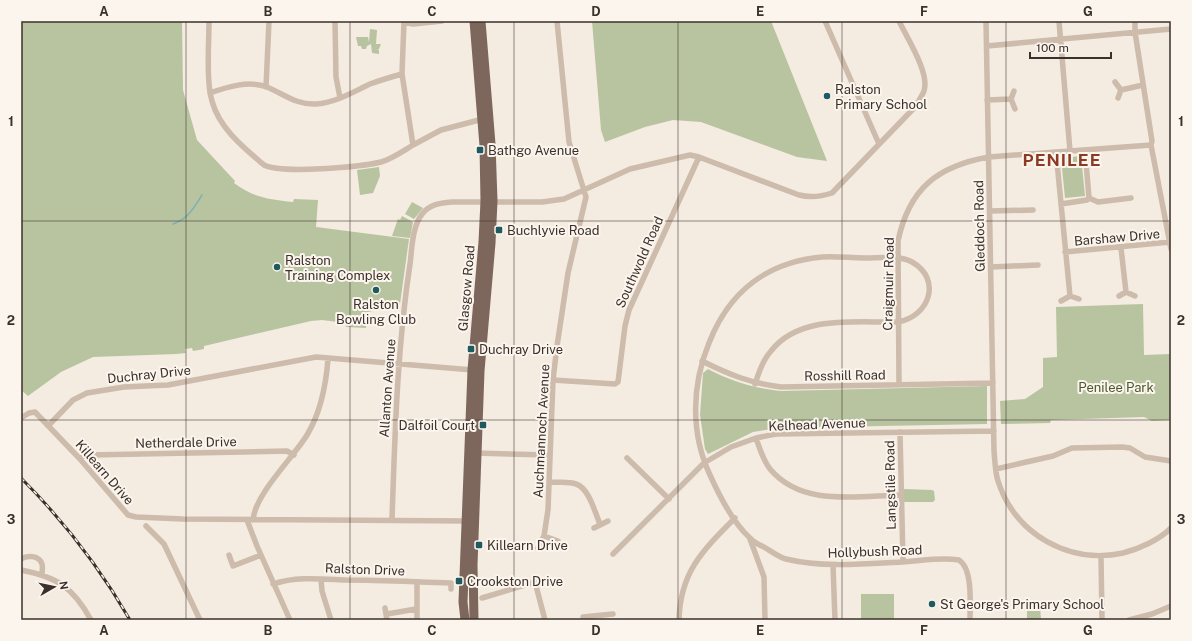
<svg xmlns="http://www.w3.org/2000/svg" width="1192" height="641" font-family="'Public Sans',sans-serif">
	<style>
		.green { fill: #b8c4a0 }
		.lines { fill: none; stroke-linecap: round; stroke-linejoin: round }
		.stream { stroke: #7fb0b2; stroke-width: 1.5 }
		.street { stroke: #cdbbac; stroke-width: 5.5 }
		.primary { stroke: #7d675c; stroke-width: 9 }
		.rail-casing { stroke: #3b302b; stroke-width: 3 }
		.rail { stroke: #fbf5ee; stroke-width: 1.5; stroke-dasharray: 4.5; stroke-linecap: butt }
		.grid { fill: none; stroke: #3b302b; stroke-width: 1; stroke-opacity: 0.55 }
		.poi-dot { fill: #1f5a5e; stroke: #fbf5ee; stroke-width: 1.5 }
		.labels { text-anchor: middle; stroke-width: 4; stroke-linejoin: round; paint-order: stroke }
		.poi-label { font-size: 13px; fill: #3b302b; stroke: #fbf5ee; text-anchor: start }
		.street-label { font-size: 13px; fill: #3b302b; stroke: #fbf5ee }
		.park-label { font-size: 13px; fill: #4a5a2e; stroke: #fbf5ee }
		.district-label { font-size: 17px; font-weight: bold; letter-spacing: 1px; fill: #8c3b22; stroke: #fbf5ee }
		.neatline { fill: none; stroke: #3b302b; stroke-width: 1.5 }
		.grid-label { font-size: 13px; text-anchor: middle; font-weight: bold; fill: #3b302b }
	</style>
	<rect width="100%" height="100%" fill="#f4ebe1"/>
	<path class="green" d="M21,21h161l1,69 14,50 38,41 -1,2c20,15 35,16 59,19l1,-3 24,1 -2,27 93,12 -10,72 -17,-2 -14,3 -2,16 -20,-1v-4l-24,-3 -11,1 -107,25v3l-11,2 -1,-3 -7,1 1,4 -10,1 -83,3 -32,15 -33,24 -7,-6z
		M592,21h179l56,140 -30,-4 -96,-35 -28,-2 -28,7 -40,15 -4,-12z
		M370,29l7,1 -1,14h5l-2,5 -2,1h2v4l-7,-1 -1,-9 -4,2 -1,3h-4l-1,-3h-3l-2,-9h12l1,5z
		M1081,156l4,40 -20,2 -4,-40z
		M379,167l1,9 -7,17 -13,2 -3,-25z
		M412,202l11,6 -9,11 -9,-5z
		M402,216l11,6 -3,16 -18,-2 6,-17 2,1z
		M1143,304l1,51 27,-1v66l-19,1 -8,-4 -93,3 -1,3 -49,1 -1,-23 25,-2 18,-12v-29l14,-1 -1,-50z
		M708,369c25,13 45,19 73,22l206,-5v38l-209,4 -25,4 -45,22 -3,-5 -5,-34 3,-42z
		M903,489l29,1 2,1 1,9 -2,2h-30z
		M861,594h33v26h-33z
		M1027,606l13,1 1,12h-14z"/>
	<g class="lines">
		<path class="stream" d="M173,224c15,-5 21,-16 29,-29"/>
		<path class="street" d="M209,21c0,22 -3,61 3,80 7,27 32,47 52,64 17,9 96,2 117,-3 11,-3 22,-11 32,-17
			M335,21l1,56 4,21
			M404,21l-2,53 11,71 28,-15 42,-11
			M825,21l54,123
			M986,21l8,430c1,10 1,21 4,30 17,53 71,84 125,72 16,-4 36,-13 48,-25
			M1059,21l11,130
			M1135,21v11l17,109 -1,4 20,104
			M404,22l9,2 29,-3
			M987,46l184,-17
			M1115,82l6,8 -3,8
			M266,87l3,-66
			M1121,90l22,-5
			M1014,91l-3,8 4,10
			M210,93c17,-6 39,-13 57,-6 17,7 29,18 49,17 19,-1 37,-12 54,-20 11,-4 21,-7 32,-10
			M987,100l24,-1
			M1085,150l4,48
			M1056,152l14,144
			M1089,198l9,4 33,-4
			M1061,204l26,-4 2,-2
			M990,211l43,-1
			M1121,248l5,44
			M1065,252l105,-10
			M991,267l47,-2
			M1119,296l7,-4 9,4
			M1061,301l9,-5 9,3
			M702,361c28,14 48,22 79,26l212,-4
			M553,380l62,4 3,-2 7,-56 4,-16 70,-153
			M755,384c4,-12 8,-24 16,-33 29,-37 86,-28 127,-29 32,-6 44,-43 14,-60 -13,-7 -34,-4 -48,-4 -14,0 -28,-2 -42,-1 -55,5 -93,35 -113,86 -17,41 -19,90 1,132 9,20 23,48 40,63 3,4 8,6 12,8 8,4 16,11 24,13 37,9 78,5 116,3 19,-1 38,-5 57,-2 14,9 11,44 11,60
			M899,385l-1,-144c11,-52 39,-75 91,-84l162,-12
			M21,418l8,-5 6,-1 45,47 48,56 8,2 47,2 285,2
			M48,426l25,-26 14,-7 37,-6 44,-2 148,-28 157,13
			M900,432l3,130
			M756,438c4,11 7,22 14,31 32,38 86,27 130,26
			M474,453l76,2
			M627,458l42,41
			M80,459l5,-4h4l198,-4 7,4
			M996,469l57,-13 19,-8 50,-1 8,1 15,9 26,4
			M550,482c8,1 18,-1 26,2 13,4 19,29 24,40
			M392,519c3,-85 5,-170 18,-255 2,-15 2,-37 12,-50 8,-10 18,-11 30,-12h90l22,-3 66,-30 60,-14 9,2 100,38c12,3 21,2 33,-2l83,-86c3,-5 7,-11 9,-16 6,-18 -17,-53 -25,-70
			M247,520l10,26 33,74
			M253,520c2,-26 40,-62 54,-85 14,-23 19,-50 21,-76
			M146,526l18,18 36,76
			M594,528l14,-7
			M544,536l14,5
			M750,539l14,38 1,43
			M538,548l6,-12 4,-26 5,-130 4,-34 11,-73 18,-76 -17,-55 -12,-121
			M613,554l91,-91 27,-16 25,-9 20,-4 218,-3
			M229,555l4,11 28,-11
			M1101,556l1,64
			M21,559c6,-4 18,-4 21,5 1,3 0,7 0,10
			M833,565l2,55
			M21,570c36,7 52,17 70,50
			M321,579l1,12 9,29
			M417,582v38
			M273,584c24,-8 49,-5 73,-4 35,0 70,2 105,3v6
			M482,598l53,-16 10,38
			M385,608l2,12
			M387,614l29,-5
			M583,617l30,-3
			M679,620c1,-48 24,-70 56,-102
			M1129,620l23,-6 19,-8"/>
		<path class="primary" d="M465,620l-2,-18 9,-232 11,-128 2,-41 -1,-55 -10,-125
			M474,620l-1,-55 7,-194 11,-128 2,-42 -2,-57 -10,-123"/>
		<defs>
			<path id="rail" d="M21,478c43,43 79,90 109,142"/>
		</defs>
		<use href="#rail" class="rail-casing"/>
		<use href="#rail" class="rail"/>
	</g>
	<path class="grid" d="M186,21v599M350,21v599M514,21v599M678,21v599M842,21v599M1006,21v599M21,221h1150M21,420h1150"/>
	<g class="poi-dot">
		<circle cx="827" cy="96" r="4"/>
		<rect x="476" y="146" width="8" height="8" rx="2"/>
		<rect x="495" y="226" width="8" height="8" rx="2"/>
		<circle cx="277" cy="267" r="4"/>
		<circle cx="376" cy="290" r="4"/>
		<rect x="467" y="345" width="8" height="8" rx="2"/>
		<rect x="479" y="421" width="8" height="8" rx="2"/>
		<rect x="475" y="541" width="8" height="8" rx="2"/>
		<rect x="455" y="577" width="8" height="8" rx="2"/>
		<circle cx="932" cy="604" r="4"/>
	</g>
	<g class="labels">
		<g class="poi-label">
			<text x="835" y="94">Ralston<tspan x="835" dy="15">Primary School</tspan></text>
			<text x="488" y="155">Bathgo Avenue</text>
			<text x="507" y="235">Buchlyvie Road</text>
			<text x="285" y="265">Ralston<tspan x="285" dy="15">Training Complex</tspan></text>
			<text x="376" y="309" text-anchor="middle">Ralston<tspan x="376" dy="15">Bowling Club</tspan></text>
			<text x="479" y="354">Duchray Drive</text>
			<text x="475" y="430" text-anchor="end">Dalfoil Court</text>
			<text x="487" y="550">Killearn Drive</text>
			<text x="467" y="586">Crookston Drive</text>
			<text x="940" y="609">St George's Primary School</text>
		</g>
		<g class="street-label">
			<text transform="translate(979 226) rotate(-91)" y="5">Gleddoch Road</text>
			<text transform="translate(1117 237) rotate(-5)" y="5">Barshaw Drive</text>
			<text transform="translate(639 262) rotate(-66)" y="5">Southwold Road</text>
			<text transform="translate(888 284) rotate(-89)" y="5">Craigmuir Road</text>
			<text transform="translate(466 288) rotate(-85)" y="5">Glasgow Road</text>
			<text transform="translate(149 374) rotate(-6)" y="5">Duchray Drive</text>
			<text transform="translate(845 375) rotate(-1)" y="5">Rosshill Road</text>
			<text transform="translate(387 388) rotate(-86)" y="5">Allanton Avenue</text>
			<text transform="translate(817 424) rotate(-2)" y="5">Kelhead Avenue</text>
			<text transform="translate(541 431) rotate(-87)" y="5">Auchmannoch Avenue</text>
			<text transform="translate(186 442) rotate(-1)" y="5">Netherdale Drive</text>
			<text transform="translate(105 472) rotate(49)" y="5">Killearn Drive</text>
			<text transform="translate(890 485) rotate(-91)" y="5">Langstile Road</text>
			<text transform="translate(875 551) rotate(-2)" y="5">Hollybush Road</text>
			<text transform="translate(365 569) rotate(2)" y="5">Ralston Drive</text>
		</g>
		<g class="park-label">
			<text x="1116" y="392">Penilee Park</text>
		</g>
		<g class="district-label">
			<text x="1062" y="166">PENILEE</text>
		</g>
	</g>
	<rect width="1192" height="641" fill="none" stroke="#fbf5ee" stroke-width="44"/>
	<g transform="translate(54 587) rotate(81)" stroke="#fbf5ee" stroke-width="3" paint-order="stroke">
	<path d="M0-3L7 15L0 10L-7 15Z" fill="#3b302b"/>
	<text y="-6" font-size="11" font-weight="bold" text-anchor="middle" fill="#3b302b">N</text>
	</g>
	<path d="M1030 52v6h81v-6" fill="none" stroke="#3b302b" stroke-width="2"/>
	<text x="1036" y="52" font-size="12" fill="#3b302b" stroke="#fbf5ee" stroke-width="3" paint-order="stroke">100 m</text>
	<rect x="22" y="22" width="1148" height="597" class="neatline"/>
	<g class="grid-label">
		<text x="104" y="16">A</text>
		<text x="268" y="16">B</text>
		<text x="432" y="16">C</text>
		<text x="596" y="16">D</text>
		<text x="760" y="16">E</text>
		<text x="924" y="16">F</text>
		<text x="1088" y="16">G</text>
		<text x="11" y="126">1</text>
		<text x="1181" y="126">1</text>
		<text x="11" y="325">2</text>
		<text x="1181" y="325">2</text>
		<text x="11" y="524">3</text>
		<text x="1181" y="524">3</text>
		<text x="104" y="635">A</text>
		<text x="268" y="635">B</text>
		<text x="432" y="635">C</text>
		<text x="596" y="635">D</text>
		<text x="760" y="635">E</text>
		<text x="924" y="635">F</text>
		<text x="1088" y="635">G</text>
	</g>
</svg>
